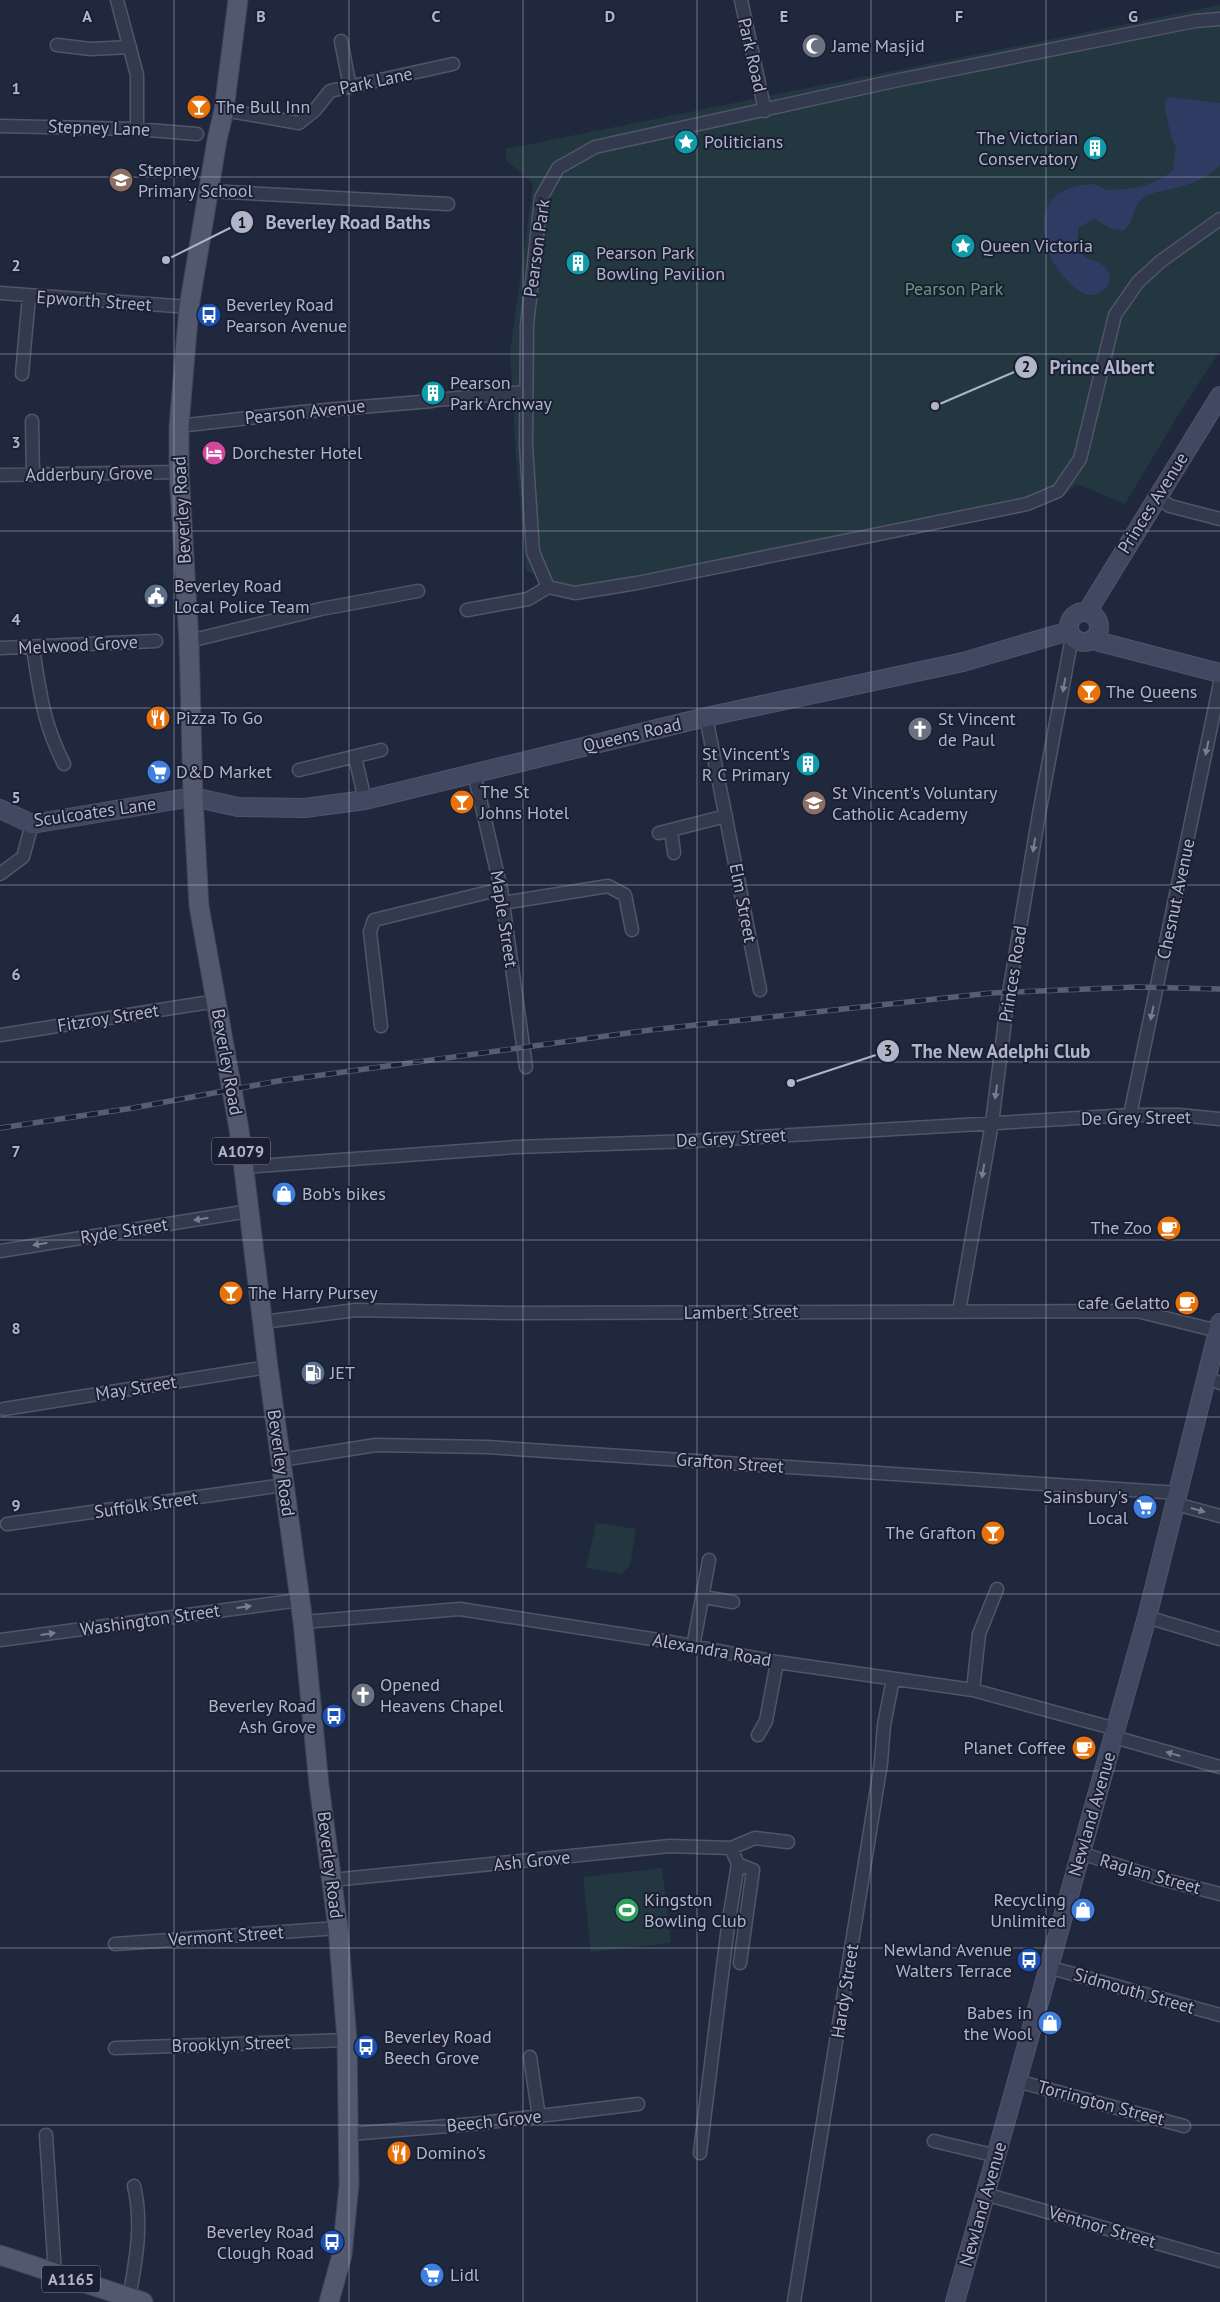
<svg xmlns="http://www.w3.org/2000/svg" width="1220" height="2302" font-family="'PT Sans',sans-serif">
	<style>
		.green { fill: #22373f }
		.water { fill: #2f3b63 }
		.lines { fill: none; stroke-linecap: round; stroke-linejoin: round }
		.street-casing { stroke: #505569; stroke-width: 15 }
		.secondary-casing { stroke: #505569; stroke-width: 20 }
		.primary-casing { stroke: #3e4357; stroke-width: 21 }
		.street { stroke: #343a4e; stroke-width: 12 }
		.secondary { stroke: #424861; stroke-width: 18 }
		.primary { stroke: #52596e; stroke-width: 19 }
		.rail-casing { stroke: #565d75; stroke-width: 5.5 }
		.rail { stroke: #1a1f33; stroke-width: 4; stroke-dasharray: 11; stroke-linecap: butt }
		.oneway { fill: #787e92 }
		.grid { fill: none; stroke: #b0b5ca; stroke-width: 1; stroke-opacity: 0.55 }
		.labels { text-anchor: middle; stroke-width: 4; stroke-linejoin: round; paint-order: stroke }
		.shield { fill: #1a1f33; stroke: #83889d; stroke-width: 1 }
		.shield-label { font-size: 16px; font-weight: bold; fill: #b0b5ca }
		.poi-label { font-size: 18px; fill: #b0b5ca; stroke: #1a1f33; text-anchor: start }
		.street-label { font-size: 18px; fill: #b0b5ca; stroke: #1a1f33 }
		.park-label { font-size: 18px; fill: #649d7b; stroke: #1a1f33 }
		.grid-label { font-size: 16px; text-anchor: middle; font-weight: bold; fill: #b0b5ca; stroke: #1a1f33; stroke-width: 4; stroke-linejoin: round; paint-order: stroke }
		.leader { fill: none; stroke: #b0b5ca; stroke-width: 2 }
		.callout-dot { fill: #b0b5ca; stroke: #1a1f33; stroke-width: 2 }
		.mark-label { font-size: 15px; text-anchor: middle; font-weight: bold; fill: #111 }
		.callout-label { font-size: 19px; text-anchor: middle; font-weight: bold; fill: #b0b5ca; stroke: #1a1f33; stroke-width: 4; stroke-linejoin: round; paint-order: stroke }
	</style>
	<rect width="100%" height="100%" fill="#20283e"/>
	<path class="green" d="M1220,5v346l-37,56 -58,97 -48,-20 -14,12 -475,100 -38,-12 -24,-14 -10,-113 -6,-104 23,-169 -27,-24v-11z
		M596,1523l40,6 -6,37 -9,8 -35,-6z
		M662,1868l9,75 -80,9 -8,-75z"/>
	<path class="water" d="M1170,97l50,6v62c-14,14 -30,20 -49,24 -10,3 -21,3 -29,10 -11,9 -7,26 -20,32l-11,-2 -16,-10 -16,8c-3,9 -1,18 3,26 4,8 13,7 19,11 11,6 12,21 1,27 -4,3 -9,5 -14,4 -7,-2 -12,-6 -16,-10 -17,-16 -24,-29 -28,-52 -4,-24 9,-42 33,-47 4,-1 11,-2 15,-2 6,1 11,6 18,6 24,-1 45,-4 63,-20l3,-23 -4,-7 -7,-30v-9z"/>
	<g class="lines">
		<defs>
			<path id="street" d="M117,0l20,75v54
				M741,0l24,111
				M1220,19l-25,2 -301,60 -299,66 -37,21 -17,30 -5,47 -9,80 -1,120 7,107 15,35 27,6 62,-10 390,-79 31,-13 22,-32 35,-144 23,-33 23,-21 59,-42
				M341,41l9,46
				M57,45l34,4 39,-2
				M224,110l75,13 16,-13 15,-19 123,-27
				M0,126l137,3 60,5
				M208,191l240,13
				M0,293l189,14
				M22,374l7,-78
				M436,400l89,-8
				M32,421l1,54
				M179,426l122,-14 131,-11
				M0,475l179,-3
				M1157,497l13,9 50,13
				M467,610l61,-11 20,-12
				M189,641l132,-32 97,-18
				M0,648l156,-7
				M33,648c7,45 10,75 31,116
				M706,717l54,273
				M355,757l10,43
				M299,770l82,-20
				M474,773l27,116 25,178
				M671,830l3,23
				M659,833l67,-17
				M0,874l23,-17 9,-33
				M503,903l105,-17 17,9 7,35
				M381,1026l-11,-94 4,-12 127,-31
				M0,1035l217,-34
				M1130,1115l90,-432
				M243,1167l273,-20 176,-6 438,-26h49l41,4
				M0,1251l249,-40
				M959,1311l33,-188 15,-118 32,-191 33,-177
				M263,1322l93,-12 153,3 628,-2 81,20
				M1207,1378l13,5
				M4,1409l264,-42
				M281,1460l95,-15 111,2 692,46
				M1176,1504l44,12
				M7,1524l277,-39
				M703,1597l30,5
				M1147,1617l73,22
				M303,1622l157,-13 211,33 106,20 196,28 143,39
				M0,1640l300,-40
				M693,1647l16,-87
				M973,1690l6,-56 18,-45
				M758,1735l8,-14 11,-59
				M1114,1737l106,30
				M731,1848l24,-10 33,4
				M1081,1853l73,24 66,17
				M738,1864l15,6 -13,93
				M332,1880l338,-34 61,2 7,16 -10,62 -28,227
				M115,1944l223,-16
				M1048,1967l172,48
				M115,2048l232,-8
				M530,2057l9,60
				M1017,2081l167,45
				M350,2134l123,-10 165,-20
				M46,2135l9,139
				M934,2141l63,15
				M985,2194l235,67
				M129,2298c7,-37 14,-75 5,-112
				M794,2302l87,-539 3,-38 9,-46"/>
			<path id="secondary" d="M1069 627a15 15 0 1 1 30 0a15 15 0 1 1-30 0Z
				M1087,612l133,-216
				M1095,639l5,3 120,31
				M0,809l32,15 161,-27 45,10 67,1 60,-8 341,-83 257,-55 106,-31
				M955,2302l192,-685 73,-294"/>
			<path id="primary" d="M238,0l-14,110 -7,30 -28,167 -10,119v46l10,169 4,156 6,109 40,223 29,238 35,255 16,163 19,143 9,112 2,145 -7,70 -13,47
				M0,2255l143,47"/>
		</defs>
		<use href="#street" class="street-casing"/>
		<use href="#secondary" class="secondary-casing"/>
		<use href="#primary" class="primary-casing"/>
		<use href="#street" class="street"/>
		<use href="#secondary" class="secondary"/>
		<use href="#primary" class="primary"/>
		<defs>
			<path id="rail" d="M0,1128l133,-20 145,-27 372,-51 341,-37 145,-6 84,2"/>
		</defs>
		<use href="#rail" class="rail-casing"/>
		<use href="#rail" class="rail"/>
	</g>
	<defs><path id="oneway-solid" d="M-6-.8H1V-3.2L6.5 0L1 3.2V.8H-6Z" transform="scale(1.25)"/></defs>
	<g class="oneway">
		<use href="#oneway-solid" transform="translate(1064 685) rotate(100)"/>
		<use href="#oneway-solid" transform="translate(1207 748) rotate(102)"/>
		<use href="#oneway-solid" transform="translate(1034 845) rotate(99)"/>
		<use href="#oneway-solid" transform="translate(1152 1013) rotate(102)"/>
		<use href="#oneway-solid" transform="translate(996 1092) rotate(98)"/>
		<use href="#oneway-solid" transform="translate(983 1171) rotate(100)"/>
		<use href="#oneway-solid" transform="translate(201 1219) rotate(171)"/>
		<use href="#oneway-solid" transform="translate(40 1244) rotate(171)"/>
		<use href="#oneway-solid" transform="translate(1198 1510) rotate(16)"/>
		<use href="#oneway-solid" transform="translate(244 1607) rotate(-8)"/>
		<use href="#oneway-solid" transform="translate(48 1634) rotate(-8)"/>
		<use href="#oneway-solid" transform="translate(1173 1754) rotate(-164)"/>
	</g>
	<path class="grid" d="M174,0v2302M349,0v2302M523,0v2302M697,0v2302M871,0v2302M1046,0v2302M0,177h1220M0,354h1220M0,531h1220M0,708h1220M0,885h1220M0,1062h1220M0,1240h1220M0,1417h1220M0,1594h1220M0,1771h1220M0,1948h1220M0,2125h1220"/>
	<defs>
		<symbol id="mosque-disc" viewBox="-11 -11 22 22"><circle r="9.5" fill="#6b7280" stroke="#1a1f33"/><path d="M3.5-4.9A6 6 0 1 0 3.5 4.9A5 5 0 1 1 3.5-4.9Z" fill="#fff"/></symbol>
		<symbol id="bar-disc" viewBox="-11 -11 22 22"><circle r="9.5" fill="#e8710a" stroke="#1a1f33"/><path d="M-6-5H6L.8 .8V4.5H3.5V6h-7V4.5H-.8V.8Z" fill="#fff"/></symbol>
		<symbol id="sight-disc" viewBox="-11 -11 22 22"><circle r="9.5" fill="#0f9aa8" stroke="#1a1f33"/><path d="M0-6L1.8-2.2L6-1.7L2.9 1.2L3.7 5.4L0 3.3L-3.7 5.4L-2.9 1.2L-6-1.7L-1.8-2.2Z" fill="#fff"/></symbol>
		<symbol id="building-disc" viewBox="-11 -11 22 22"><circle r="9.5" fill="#0f9aa8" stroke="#1a1f33"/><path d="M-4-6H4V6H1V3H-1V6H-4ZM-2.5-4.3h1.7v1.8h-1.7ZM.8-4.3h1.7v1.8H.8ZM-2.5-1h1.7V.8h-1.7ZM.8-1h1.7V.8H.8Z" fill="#fff"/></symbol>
		<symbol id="school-disc" viewBox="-11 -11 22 22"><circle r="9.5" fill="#8d6e63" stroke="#1a1f33"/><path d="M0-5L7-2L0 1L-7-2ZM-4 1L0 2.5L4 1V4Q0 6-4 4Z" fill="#fff"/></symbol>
		<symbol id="bus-disc" viewBox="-11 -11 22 22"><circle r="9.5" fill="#1a4fb4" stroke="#1a1f33"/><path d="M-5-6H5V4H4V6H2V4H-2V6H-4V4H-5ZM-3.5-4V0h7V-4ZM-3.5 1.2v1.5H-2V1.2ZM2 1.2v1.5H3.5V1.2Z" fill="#fff"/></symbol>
		<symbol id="hotel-disc" viewBox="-11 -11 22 22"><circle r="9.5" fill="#d1479c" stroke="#1a1f33"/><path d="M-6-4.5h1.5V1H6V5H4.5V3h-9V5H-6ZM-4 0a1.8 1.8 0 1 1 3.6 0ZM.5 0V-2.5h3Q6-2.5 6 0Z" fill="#fff"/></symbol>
		<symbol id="civic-disc" viewBox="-11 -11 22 22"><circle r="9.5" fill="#5c6f8a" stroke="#1a1f33"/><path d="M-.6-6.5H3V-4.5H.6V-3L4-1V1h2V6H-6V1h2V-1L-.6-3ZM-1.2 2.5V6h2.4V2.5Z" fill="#fff"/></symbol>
		<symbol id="restaurant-disc" viewBox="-11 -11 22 22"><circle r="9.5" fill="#e8710a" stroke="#1a1f33"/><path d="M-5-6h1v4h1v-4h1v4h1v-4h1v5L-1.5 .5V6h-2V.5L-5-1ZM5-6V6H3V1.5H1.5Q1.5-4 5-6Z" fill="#fff"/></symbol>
		<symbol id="church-disc" viewBox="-11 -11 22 22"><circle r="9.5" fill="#6b7280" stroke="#1a1f33"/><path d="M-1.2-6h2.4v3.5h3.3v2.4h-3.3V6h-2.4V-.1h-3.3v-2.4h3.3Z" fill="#fff"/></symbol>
		<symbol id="supermarket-disc" viewBox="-11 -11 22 22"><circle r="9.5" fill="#3f7fe0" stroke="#1a1f33"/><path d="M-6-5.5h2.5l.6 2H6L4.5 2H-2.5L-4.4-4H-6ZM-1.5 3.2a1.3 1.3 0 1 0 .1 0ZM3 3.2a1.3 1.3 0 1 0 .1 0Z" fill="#fff"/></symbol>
		<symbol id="shop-disc" viewBox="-11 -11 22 22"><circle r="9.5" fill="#3f7fe0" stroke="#1a1f33"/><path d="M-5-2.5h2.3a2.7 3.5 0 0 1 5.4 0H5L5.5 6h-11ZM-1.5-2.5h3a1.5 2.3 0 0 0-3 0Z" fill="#fff"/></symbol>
		<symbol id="cafe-disc" viewBox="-11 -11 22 22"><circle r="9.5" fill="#e8710a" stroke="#1a1f33"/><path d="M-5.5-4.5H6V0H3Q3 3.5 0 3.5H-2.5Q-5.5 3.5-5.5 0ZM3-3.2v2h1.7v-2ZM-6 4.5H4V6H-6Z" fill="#fff"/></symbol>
		<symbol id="fuel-disc" viewBox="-11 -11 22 22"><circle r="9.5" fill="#5c6f8a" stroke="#1a1f33"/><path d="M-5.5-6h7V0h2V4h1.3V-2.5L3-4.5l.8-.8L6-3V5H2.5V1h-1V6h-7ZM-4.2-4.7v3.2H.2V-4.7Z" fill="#fff"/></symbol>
		<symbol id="stadium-disc" viewBox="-11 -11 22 22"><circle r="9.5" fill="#2e9e5b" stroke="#1a1f33"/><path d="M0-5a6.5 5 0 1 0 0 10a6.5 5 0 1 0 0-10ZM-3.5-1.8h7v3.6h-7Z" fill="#fff"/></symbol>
	</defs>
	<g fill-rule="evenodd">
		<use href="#mosque-disc" x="800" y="32" width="28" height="28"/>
		<use href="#bar-disc" x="185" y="93" width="28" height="28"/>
		<use href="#sight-disc" x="672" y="128" width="28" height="28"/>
		<use href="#building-disc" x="1081" y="134" width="28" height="28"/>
		<use href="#school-disc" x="107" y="166" width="28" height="28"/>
		<use href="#sight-disc" x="949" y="232" width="28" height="28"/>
		<use href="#building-disc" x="564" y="249" width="28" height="28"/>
		<use href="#bus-disc" x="195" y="301" width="28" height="28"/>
		<use href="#building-disc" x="419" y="379" width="28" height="28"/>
		<use href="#hotel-disc" x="200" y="439" width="28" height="28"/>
		<use href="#civic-disc" x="142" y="582" width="28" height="28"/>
		<use href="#bar-disc" x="1075" y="678" width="28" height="28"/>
		<use href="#restaurant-disc" x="144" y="704" width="28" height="28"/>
		<use href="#church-disc" x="906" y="715" width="28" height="28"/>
		<use href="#building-disc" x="794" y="750" width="28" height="28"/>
		<use href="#supermarket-disc" x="145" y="758" width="28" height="28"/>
		<use href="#bar-disc" x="448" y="788" width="28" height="28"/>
		<use href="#school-disc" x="800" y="789" width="28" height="28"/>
		<use href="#shop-disc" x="270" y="1180" width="28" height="28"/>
		<use href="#cafe-disc" x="1155" y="1214" width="28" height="28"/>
		<use href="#bar-disc" x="217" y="1279" width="28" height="28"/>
		<use href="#cafe-disc" x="1173" y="1289" width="28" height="28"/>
		<use href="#fuel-disc" x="299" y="1359" width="28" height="28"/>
		<use href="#supermarket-disc" x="1131" y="1493" width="28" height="28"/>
		<use href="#bar-disc" x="979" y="1519" width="28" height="28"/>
		<use href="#church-disc" x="349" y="1681" width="28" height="28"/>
		<use href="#bus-disc" x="320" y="1702" width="28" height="28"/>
		<use href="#cafe-disc" x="1070" y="1734" width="28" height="28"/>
		<use href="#stadium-disc" x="613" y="1896" width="28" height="28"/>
		<use href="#shop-disc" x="1069" y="1896" width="28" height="28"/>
		<use href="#bus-disc" x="1015" y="1946" width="28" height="28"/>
		<use href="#shop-disc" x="1036" y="2009" width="28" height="28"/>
		<use href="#bus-disc" x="352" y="2033" width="28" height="28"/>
		<use href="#restaurant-disc" x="385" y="2139" width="28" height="28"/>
		<use href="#bus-disc" x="318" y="2228" width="28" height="28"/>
		<use href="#supermarket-disc" x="418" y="2261" width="28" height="28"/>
	</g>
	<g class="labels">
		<g class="shield">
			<rect x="212" y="1137.5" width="58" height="27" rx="4"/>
			<rect x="42" y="2265.5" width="58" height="27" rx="4"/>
		</g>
		<g class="shield-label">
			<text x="241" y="1157">A1079</text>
			<text x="71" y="2285">A1165</text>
		</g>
		<g class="poi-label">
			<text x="832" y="52">Jame Masjid</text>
			<text x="216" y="113">The Bull Inn</text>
			<text x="1078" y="144" text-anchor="end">The Victorian<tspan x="1078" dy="21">Conservatory</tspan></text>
			<text x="704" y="148">Politicians</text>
			<text x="138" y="176">Stepney<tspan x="138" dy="21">Primary School</tspan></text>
			<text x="980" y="252">Queen Victoria</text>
			<text x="596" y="259">Pearson Park<tspan x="596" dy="21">Bowling Pavilion</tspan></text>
			<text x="226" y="311">Beverley Road<tspan x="226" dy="21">Pearson Avenue</tspan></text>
			<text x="450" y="389">Pearson<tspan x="450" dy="21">Park Archway</tspan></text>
			<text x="232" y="459">Dorchester Hotel</text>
			<text x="174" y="592">Beverley Road<tspan x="174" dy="21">Local Police Team</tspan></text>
			<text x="1106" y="698">The Queens</text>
			<text x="176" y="724">Pizza To Go</text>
			<text x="938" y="725">St Vincent<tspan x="938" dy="21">de Paul</tspan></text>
			<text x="790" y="760" text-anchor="end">St Vincent's<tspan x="790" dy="21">R C Primary</tspan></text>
			<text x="176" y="778">D&amp;D Market</text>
			<text x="480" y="798">The St<tspan x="480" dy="21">Johns Hotel</tspan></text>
			<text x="832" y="799">St Vincent's Voluntary<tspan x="832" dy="21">Catholic Academy</tspan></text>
			<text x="302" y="1200">Bob's bikes</text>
			<text x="1152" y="1234" text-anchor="end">The Zoo</text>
			<text x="248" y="1299">The Harry Pursey</text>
			<text x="1170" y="1309" text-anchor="end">cafe Gelatto</text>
			<text x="330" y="1379">JET</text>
			<text x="1128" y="1503" text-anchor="end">Sainsbury's<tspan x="1128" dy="21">Local</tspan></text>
			<text x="976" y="1539" text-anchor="end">The Grafton</text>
			<text x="380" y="1691">Opened<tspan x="380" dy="21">Heavens Chapel</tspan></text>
			<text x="316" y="1712" text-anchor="end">Beverley Road<tspan x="316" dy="21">Ash Grove</tspan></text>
			<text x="1066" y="1754" text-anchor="end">Planet Coffee</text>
			<text x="644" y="1906">Kingston<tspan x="644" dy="21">Bowling Club</tspan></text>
			<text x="1066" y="1906" text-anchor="end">Recycling<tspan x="1066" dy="21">Unlimited</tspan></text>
			<text x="1012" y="1956" text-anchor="end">Newland Avenue<tspan x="1012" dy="21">Walters Terrace</tspan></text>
			<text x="1032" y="2019" text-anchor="end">Babes in<tspan x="1032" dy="21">the Wool</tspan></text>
			<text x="384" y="2043">Beverley Road<tspan x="384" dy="21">Beech Grove</tspan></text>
			<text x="416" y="2159">Domino's</text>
			<text x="314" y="2238" text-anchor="end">Beverley Road<tspan x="314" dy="21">Clough Road</tspan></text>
			<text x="450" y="2281">Lidl</text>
		</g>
		<g class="street-label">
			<text transform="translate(752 55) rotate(77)" y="6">Park Road</text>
			<text transform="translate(376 81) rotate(-12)" y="6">Park Lane</text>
			<text transform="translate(99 128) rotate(2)" y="6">Stepney Lane</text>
			<text transform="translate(537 248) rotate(-82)" y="6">Pearson Park</text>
			<text transform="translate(94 301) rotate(4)" y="6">Epworth Street</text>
			<text transform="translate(305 412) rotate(-6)" y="6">Pearson Avenue</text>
			<text transform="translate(89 474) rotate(-1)" y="6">Adderbury Grove</text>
			<text transform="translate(1153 503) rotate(-58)" y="6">Princes Avenue</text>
			<text transform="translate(182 510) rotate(-93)" y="6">Beverley Road</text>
			<text transform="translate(78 645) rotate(-3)" y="6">Melwood Grove</text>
			<text transform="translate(632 735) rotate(-13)" y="6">Queens Road</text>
			<text transform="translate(95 812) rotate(-8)" y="6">Sculcoates Lane</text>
			<text transform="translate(1176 899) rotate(-78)" y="6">Chesnut Avenue</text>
			<text transform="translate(743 903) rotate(79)" y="6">Elm Street</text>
			<text transform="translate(504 919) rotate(81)" y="6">Maple Street</text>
			<text transform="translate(1013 974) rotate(-81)" y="6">Princes Road</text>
			<text transform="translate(108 1018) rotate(-9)" y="6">Fitzroy Street</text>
			<text transform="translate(227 1062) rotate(80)" y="6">Beverley Road</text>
			<text transform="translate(1136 1118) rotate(-1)" y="6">De Grey Street</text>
			<text transform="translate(731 1138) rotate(-3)" y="6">De Grey Street</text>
			<text transform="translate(124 1231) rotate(-9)" y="6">Ryde Street</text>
			<text transform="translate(741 1312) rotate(-1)" y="6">Lambert Street</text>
			<text transform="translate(136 1388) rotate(-9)" y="6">May Street</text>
			<text transform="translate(281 1463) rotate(82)" y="6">Beverley Road</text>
			<text transform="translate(730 1463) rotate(4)" y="6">Grafton Street</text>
			<text transform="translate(146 1505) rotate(-8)" y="6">Suffolk Street</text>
			<text transform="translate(150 1620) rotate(-8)" y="6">Washington Street</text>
			<text transform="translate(712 1650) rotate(10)" y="6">Alexandra Road</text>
			<text transform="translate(1092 1814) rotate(-74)" y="6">Newland Avenue</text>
			<text transform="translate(532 1861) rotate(-6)" y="6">Ash Grove</text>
			<text transform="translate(330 1865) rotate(83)" y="6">Beverley Road</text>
			<text transform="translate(1150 1874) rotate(16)" y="6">Raglan Street</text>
			<text transform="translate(226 1936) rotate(-4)" y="6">Vermont Street</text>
			<text transform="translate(845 1991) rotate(-81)" y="6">Hardy Street</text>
			<text transform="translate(1134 1991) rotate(16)" y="6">Sidmouth Street</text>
			<text transform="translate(231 2044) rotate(-2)" y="6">Brooklyn Street</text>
			<text transform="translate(1101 2103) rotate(15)" y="6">Torrington Street</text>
			<text transform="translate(494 2121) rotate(-6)" y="6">Beech Grove</text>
			<text transform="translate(983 2204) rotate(-74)" y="6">Newland Avenue</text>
			<text transform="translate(1102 2227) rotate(16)" y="6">Ventnor Street</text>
		</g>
		<g class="park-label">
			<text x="954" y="295">Pearson Park</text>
		</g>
	</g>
	<g class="grid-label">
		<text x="87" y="22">A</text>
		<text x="261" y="22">B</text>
		<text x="436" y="22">C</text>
		<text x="610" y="22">D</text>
		<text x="784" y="22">E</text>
		<text x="959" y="22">F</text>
		<text x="1133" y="22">G</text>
		<text x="16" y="94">1</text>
		<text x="16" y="271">2</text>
		<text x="16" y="448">3</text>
		<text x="16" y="625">4</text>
		<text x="16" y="803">5</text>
		<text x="16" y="980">6</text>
		<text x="16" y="1157">7</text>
		<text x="16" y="1334">8</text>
		<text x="16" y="1511">9</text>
	</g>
	<path class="leader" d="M166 260L242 222M935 406L1026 367M791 1083L888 1051"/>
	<g class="callout-dot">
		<circle cx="166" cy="260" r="5"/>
		<circle cx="935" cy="406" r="5"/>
		<circle cx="791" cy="1083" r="5"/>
		<circle cx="242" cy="222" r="12"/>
		<circle cx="1026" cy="367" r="12"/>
		<circle cx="888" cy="1051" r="12"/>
	</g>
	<g class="mark-label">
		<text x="242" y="228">1</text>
		<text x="1026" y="372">2</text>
		<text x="888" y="1056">3</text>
	</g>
	<g class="callout-label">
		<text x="348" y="229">Beverley Road Baths</text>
		<text x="1102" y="374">Prince Albert</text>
		<text x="1001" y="1058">The New Adelphi Club</text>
	</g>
</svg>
